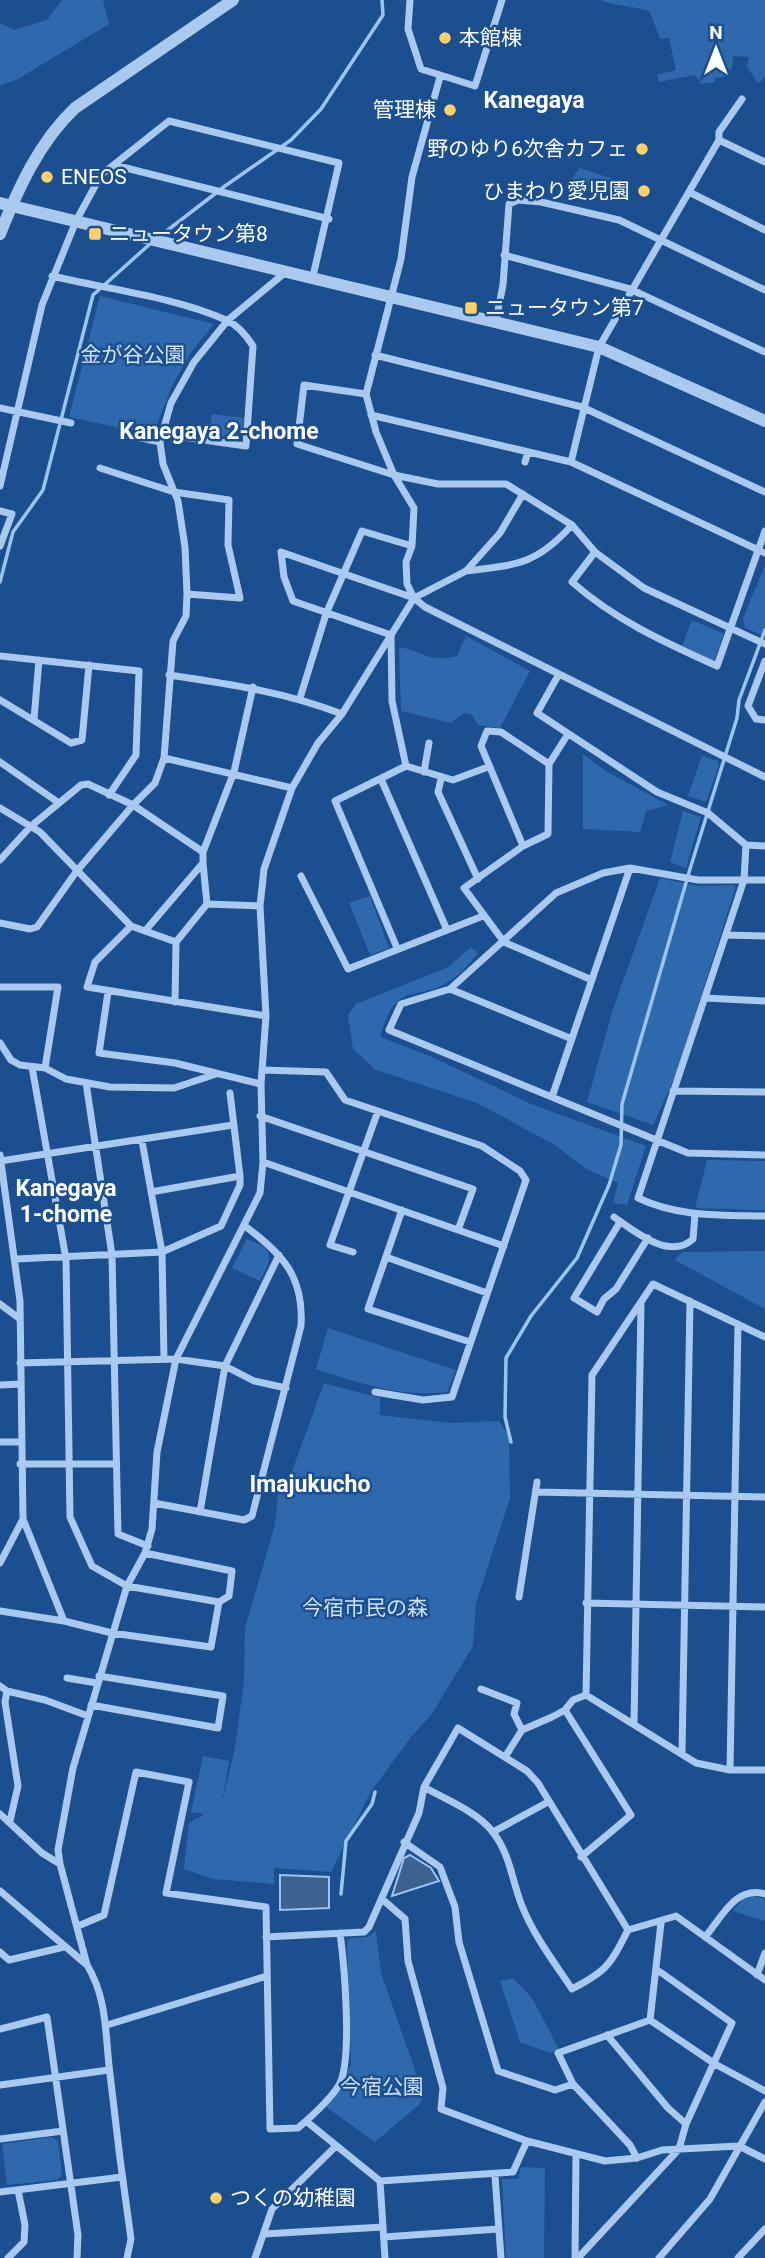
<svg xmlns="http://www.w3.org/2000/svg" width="765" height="2258" font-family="Roboto,'Noto Sans JP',sans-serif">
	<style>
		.green { fill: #2e69ad }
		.water { fill: #3c6290; stroke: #9cc4f0; stroke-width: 2 }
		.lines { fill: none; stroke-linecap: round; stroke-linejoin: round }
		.stream { stroke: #9cc4f0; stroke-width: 3.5 }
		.minor { stroke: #a9c9ee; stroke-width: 7 }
		.tertiary { stroke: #a9c9ee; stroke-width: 12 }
		.poi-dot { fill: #ffd166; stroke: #1b4f8f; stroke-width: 2.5 }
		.labels { text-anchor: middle; stroke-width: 5; stroke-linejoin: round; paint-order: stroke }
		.poi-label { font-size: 21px; fill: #fff; stroke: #1b4f8f; text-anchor: start }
		.park-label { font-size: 21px; fill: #cfe3fa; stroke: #1b4f8f }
		.neighbourhood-label { font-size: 23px; font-weight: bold; fill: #fff; stroke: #1b4f8f }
	</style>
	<rect width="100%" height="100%" fill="#1b4f8f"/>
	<path class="green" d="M62,0h41l6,24 -91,55 -18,7v-63l14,7 33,-10z
		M600,0h165v77l-7,6 -11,-16 2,-10 -16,-1 -1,11 -7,10 -10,1v4l-14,2 -6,-9 -36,7 -2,-7 19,-5 -7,-32 -9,1 -10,-27c-16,-7 -34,-5 -50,-12z
		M580,168l42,14 -6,17 -48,-15z
		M100,296l114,28 -23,28 -19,34 -19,49 -84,-18z
		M212,414l33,4 -5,20 -31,-3z
		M765,565v71l-20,-8 -2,-10z
		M692,620l32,14 -10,27 -32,-15z
		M466,636l64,35 -30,57 -22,-3 -6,-10 -8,-2 -13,10 -50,-12 -2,-64c27,5 29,16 58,9z
		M583,754l23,17 62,34 -22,6 -6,21 -57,-3z
		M702,756l16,5 1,4 -13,37 -18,-6z
		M683,811l18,6 -15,51 -16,-6z
		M660,878l37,8 37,-1 1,4 -58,183 -24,53 -66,-23 26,-93z
		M370,896l19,52 -19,7 -21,-52z
		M471,947l7,6c-7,8 -14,18 -23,24 -37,29 -57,-2 -75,60l52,20 99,47 115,42 -19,59 -14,-2 5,-20 -32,-14 -31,-24 -78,-42 -101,-33 -23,-21 -5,-34 8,-11 92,-37z
		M707,1160l58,1v49l-70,-2z
		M247,1239c29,11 25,18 13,42l-28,-13z
		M765,1251v58l-90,-49 7,-8z
		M328,1328l128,42 -9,22c-45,6 -88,-9 -131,-23z
		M324,1383l56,15v17l71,8 48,-2 10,16 1,61 -34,105 -3,43 -42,69 -20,22 -41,56 -39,79 -57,-4v16l-61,-5 -29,-10 5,-46 15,-9 -13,-2 12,-56 26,5 -7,42 13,-55 9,-67 1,-53 30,-103 3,-33 8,-4z
		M751,1895l14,4v22l-32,-10 12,-15z
		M376,1931l5,42 43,123 -4,8 -45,38 -49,-35 25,-42 -4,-124 4,-3 17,-1z
		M513,1978l19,20 27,51 -9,4 -30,-11 -20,-61z
		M52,2137l6,4 4,34 -5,5 -50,5 -5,-41z
		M521,2167l24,1 -1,90h-38l-4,-79h16z"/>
	<path class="water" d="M410,1855l21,13 8,13 -47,15 12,-38z
		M280,1875l49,2v31l-49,2z"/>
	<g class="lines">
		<path class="stream" d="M160,236l65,-50 66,-46 30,-31 62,-94 -1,-15
			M0,582l13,-50 30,-42 50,-195 58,-52
			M511,1442l-6,-25 1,-59 25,-42 46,-58 32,-73 12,-40 1,-41 68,-235 47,-151 2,-18 26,-70
			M341,1894l5,-53 26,-37 3,-12"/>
		<path class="minor" d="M410,0l-2,29 13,40 54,17 27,-86
			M719,140l46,22
			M114,165l215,54
			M689,192l76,38
			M504,255l126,34 135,63
			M52,276c55,13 123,21 174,44 12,5 20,15 27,26l-7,100 -84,-12
			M496,320l7,-35 6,-81 9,-4 23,2 78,18 146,70
			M375,355l207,52 183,85
			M366,394l-62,-9 -7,59 97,31 44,9h68l66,41 23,27 49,36 121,56
			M0,408l71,15
			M371,415l200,47 194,91
			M122,434l38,8
			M525,462l3,-10
			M571,462l28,-115 120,-207v-8l23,-33
			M100,468l74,24 55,8 -1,45 12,53 -53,-4
			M0,486l42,-181 34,-84 25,-46 68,-54 170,42 -26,113
			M0,511l12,3 -12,32
			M595,552l-23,30c43,38 92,60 145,84l48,-135
			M466,571c50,-6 70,-6 106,-46
			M414,598l11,9 340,170
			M0,656l139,15 -3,84 -27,40
			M765,661l-17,45 8,13 9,1
			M559,674l-22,39 120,79 51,21 38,32 -2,35 -106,318c40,19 82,17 127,18
			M169,675c60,9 116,17 173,39
			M300,698l26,-84 36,-83 50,15
			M0,700l71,43 11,-3 7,-75
			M34,719l5,-59
			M568,734l-19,30 -1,70 -25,12 -59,42 40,54 88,38
			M164,758l128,30
			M0,762l59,41
			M406,766l-14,-65 -1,-66 -98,-34 -9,-24 -3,-25 133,46 52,-27 34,-38 23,-39
			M424,772l5,-29
			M381,779l66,151
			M441,779l-3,13 40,87
			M0,808l40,24 91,94 45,16
			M746,845l19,1
			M523,846l-42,-100 6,-15 14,1 48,32
			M0,860l30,-33 51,-42 7,-1 45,21 70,47
			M203,863l4,41
			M301,876l47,93 135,-53
			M765,880h-67l-68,-12 -27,5 -47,20 -106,96 -49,15 -12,26 299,123 77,2
			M0,923l30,6 7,-2 39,-55 57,-67 22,-22 9,-25 9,-117 13,-25 1,-22 -2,-47 -7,-46 -15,-37 -3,-22 11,-39 23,-41 34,-42 59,-49
			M131,926l-36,36 -8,25 179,29
			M145,931l58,-68v-11l31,-80 19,-85
			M726,935l39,1
			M397,948l-62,-147 71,-35 47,14 35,-13
			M0,987h58l-13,81
			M450,989l122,50
			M108,992l-9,61 76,10 86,21
			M705,998l60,3
			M175,1002l1,-60 31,-38 53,2
			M0,1043l11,17 9,5 25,3 21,11 44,8 64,1 42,-14
			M32,1067l34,192 4,258 22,49 35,20 92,16
			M262,1070l64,2 19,28 137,46 38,25 6,9 -74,217 -29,3 -48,-8
			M86,1083l26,172 6,279 30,12
			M673,1091l92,1
			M552,1097l78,-229
			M260,1116l213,73 -15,41
			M142,1141l20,111 2,107
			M0,1155l20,146 3,218 41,102 48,12 99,14 8,-45 10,-6 3,-25 -87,-18
			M0,1161l233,-36
			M263,1162l241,84
			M151,1192l89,-16 -10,-83
			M402,1210l-34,99 102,33
			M614,1217c20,14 56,44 79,22l2,-25
			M620,1222l-46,76 23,14 7,-13 12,-10 32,-51
			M353,1252l-23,-7 48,-134
			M386,1257l101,36
			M16,1259l146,-7 59,-26 19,-41v-9
			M0,1304l20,15
			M20,1363l156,-4 49,7 29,15 32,7
			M0,1385l21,-1
			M0,1442h21
			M20,1464h96
			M536,1492l229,5
			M154,1503l90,17 8,-4 49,-190c3,-50 -18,-71 -56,-100
			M200,1512l25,-146 54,-111
			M0,1563l23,-44
			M519,1597l18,-115
			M586,1603l179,4
			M0,1611l64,10
			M67,1678l30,5
			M0,1686l7,5 38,9 43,16
			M481,1689l36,14 -3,11 8,16
			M7,1691l-2,11 13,84 -8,35
			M586,1695l6,-320 61,-91 112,53
			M91,1705l127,23 5,-32 -124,-20
			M565,1710l66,105 -50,42
			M634,1724l7,-419
			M682,1753l8,-452
			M505,1757l17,-27 30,-13 13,-7 8,-10 13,-5 110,68 34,7h35
			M730,1770l8,-446
			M424,1787c22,13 52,24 68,44 18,22 20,50 30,75 12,30 32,56 50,83 35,-18 38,-24 56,-59l48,-14 89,64
			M0,1814l42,39 18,11
			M493,1832l55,-30
			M404,1842l36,25 15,40 4,35 39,129 57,19 18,-6
			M0,1891l87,74
			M382,1899l23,20 3,42 35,127 -2,21 86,32 78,20 32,-3 25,-8 77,-4 26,13
			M78,1926l26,-11 32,-143 53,10 -23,111 100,14 4,222 28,-1c14,-12 32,-28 41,-43 14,-24 5,-122 1,-152
			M266,1937l98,-5 5,-5 50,-114 5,-26 34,-59 69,43 11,12 90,147
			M705,1937c17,-20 31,-52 60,-43
			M0,1952l9,8 55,-13
			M757,1975l8,-22
			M650,2020l65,44 50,27
			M107,2025l160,-49
			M0,2029l47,-12 31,218 -1,23
			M607,2035l61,73 18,16 46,-101 -76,-54
			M0,2085l109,-15
			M306,2121l74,60 5,77
			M0,2139l63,-8
			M637,2158l-7,-13 -57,-61 -15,-31 92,-33 11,-97
			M495,2176l6,82
			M380,2181l133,-9 14,-31
			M0,2192l122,-15
			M264,2234l119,-7
			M384,2237l114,-8
			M8,2258l16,-16 1,-17 -7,-35
			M127,2258l4,-19c-8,-55 -15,-110 -21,-165 -5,-37 -2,-75 -23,-109l-27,-101 -2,-14 15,-82 54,-182 18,-33 7,-24 5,-77 19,-93 84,-166 3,-31 -2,-78 5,-68 -6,-110 4,-37 28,-81 26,-45 24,-29 72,-116 -7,-14 -1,-22 6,-16 2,-38 -20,-33 -18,-43 -10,-38 35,-135 11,-82 28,-100
			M255,2258l17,-49 63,-62
			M575,2258l1,-104
			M578,2258l101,-109 7,-25
			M659,2258l51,-59 55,-97
			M738,2258l27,-29"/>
		<path class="tertiary" d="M0,203l599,144 166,74
			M0,234c18,-45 39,-92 75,-126l158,-108"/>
	</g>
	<g class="poi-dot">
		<circle cx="445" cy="38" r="7"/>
		<circle cx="450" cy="110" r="7"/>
		<circle cx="642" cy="149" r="7"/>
		<circle cx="47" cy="177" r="7"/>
		<circle cx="644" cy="191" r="7"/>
		<rect x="88" y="227" width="14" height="14" rx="3.5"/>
		<rect x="464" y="301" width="14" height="14" rx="3.5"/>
		<circle cx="216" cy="2198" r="7"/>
	</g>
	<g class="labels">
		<g class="poi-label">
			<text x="459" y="45">本館棟</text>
			<text x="436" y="117" text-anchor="end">管理棟</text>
			<text x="628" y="156" text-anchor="end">野のゆり6次舎カフェ</text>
			<text x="61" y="184">ENEOS</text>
			<text x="630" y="198" text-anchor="end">ひまわり愛児園</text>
			<text x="109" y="241">ニュータウン第8</text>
			<text x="485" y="315">ニュータウン第7</text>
			<text x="230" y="2205">つくの幼稚園</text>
		</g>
		<g class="park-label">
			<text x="133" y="362">金が谷公園</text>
			<text x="365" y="1615">今宿市民の森</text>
			<text x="382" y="2094">今宿公園</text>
		</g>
		<g class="neighbourhood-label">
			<text x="534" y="108">Kanegaya</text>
			<text x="219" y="439">Kanegaya 2-chome</text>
			<text x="66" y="1196">Kanegaya<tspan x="66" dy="26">1-chome</tspan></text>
			<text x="310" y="1492">Imajukucho</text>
		</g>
	</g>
	<g transform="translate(716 49)" stroke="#1b4f8f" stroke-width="5" paint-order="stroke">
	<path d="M0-5L12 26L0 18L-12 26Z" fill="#ffffff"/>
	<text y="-10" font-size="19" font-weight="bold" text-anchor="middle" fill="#ffffff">N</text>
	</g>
</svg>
